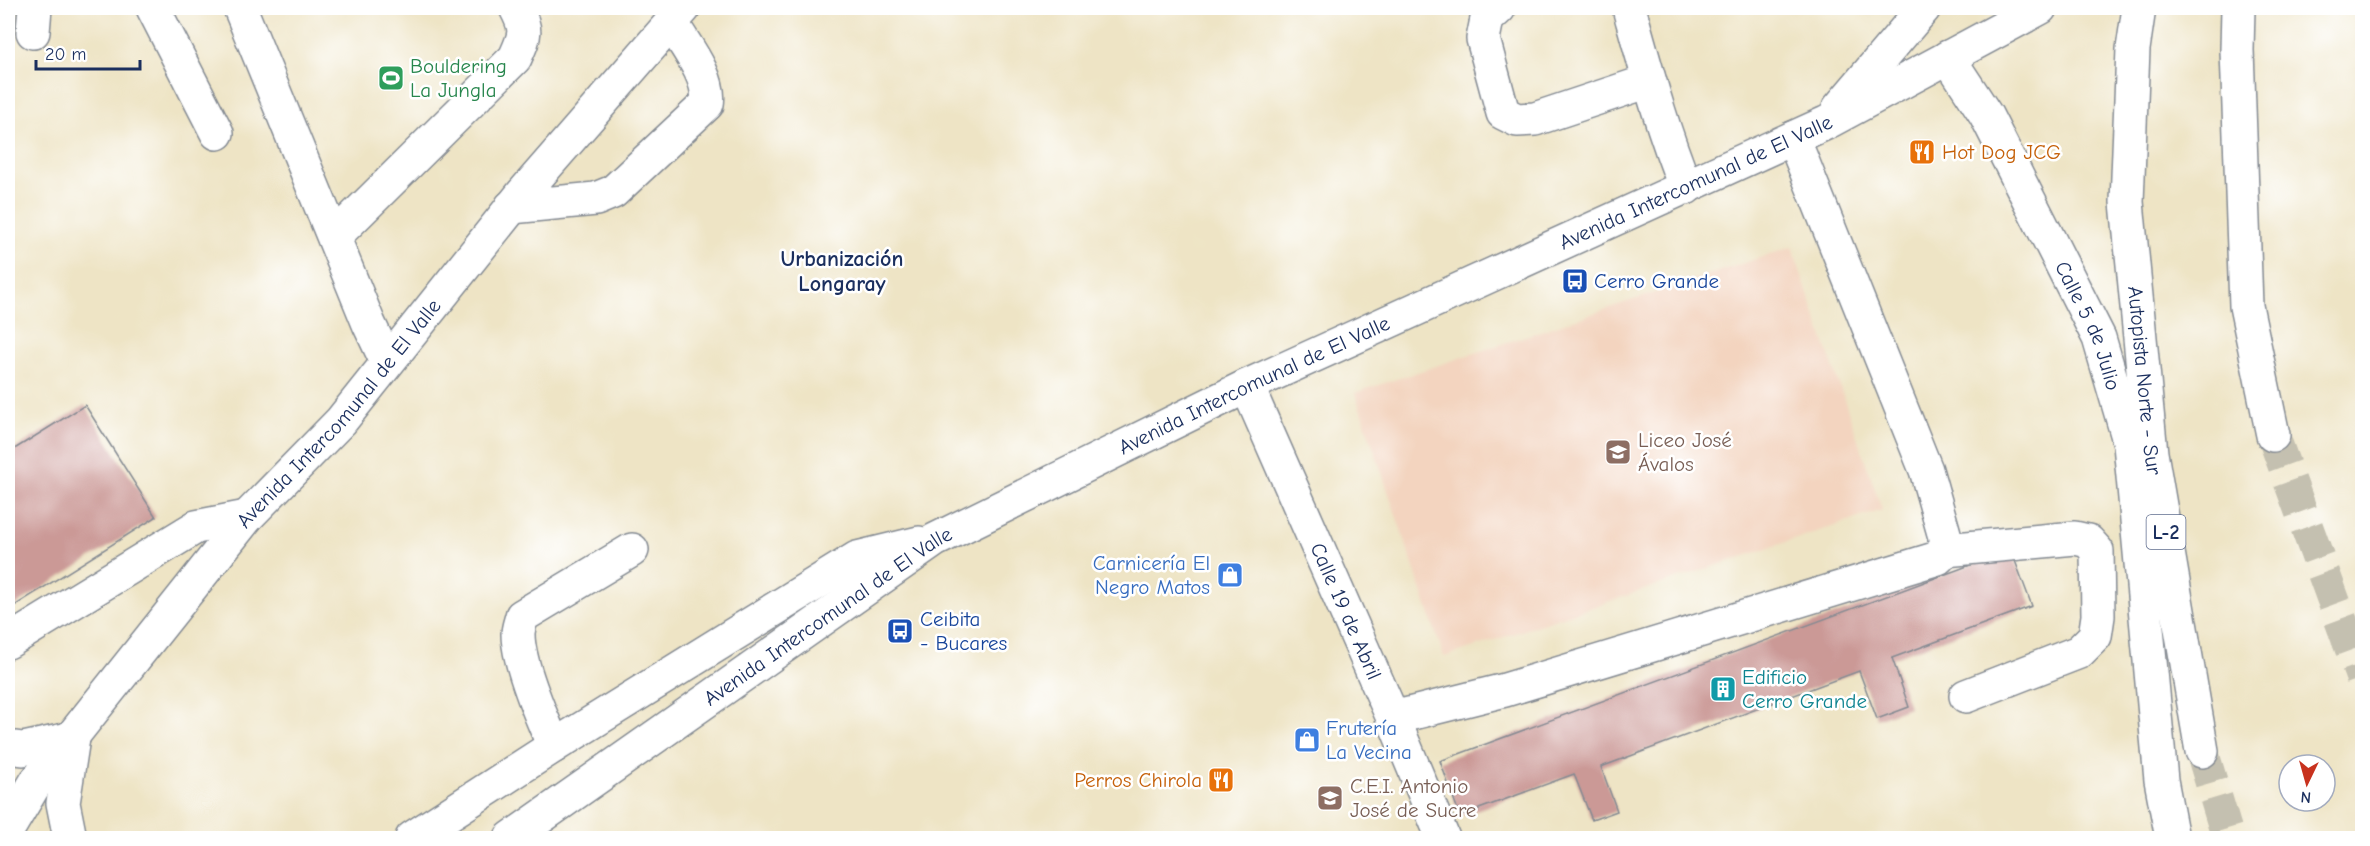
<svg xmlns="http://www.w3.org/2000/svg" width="2370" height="846" font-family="'Comic Neue',sans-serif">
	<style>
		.built { fill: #f3d4bf }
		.building { fill: #cb9996 }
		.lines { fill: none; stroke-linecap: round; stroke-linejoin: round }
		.highway-tunnel { stroke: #c4c0b0; stroke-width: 33; stroke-dasharray: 33 16; stroke-linecap: butt }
		.minor-casing { stroke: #848a92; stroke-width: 36 }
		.major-casing { stroke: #848a92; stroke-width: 36 }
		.highway-casing { stroke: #848a92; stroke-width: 36 }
		.minor { stroke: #fff; stroke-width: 33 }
		.major { stroke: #fff; stroke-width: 33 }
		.highway { stroke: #fff; stroke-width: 33 }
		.labels { text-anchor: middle; stroke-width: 5; stroke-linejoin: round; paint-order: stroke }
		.shield { fill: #fff; stroke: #5f6d8e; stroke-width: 1.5 }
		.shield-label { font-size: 20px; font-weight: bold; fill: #1b2f5e }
		.leisure-label { font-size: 21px; fill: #27864d; stroke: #fff; text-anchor: start }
		.food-label { font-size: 21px; fill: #c56008; stroke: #fff; text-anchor: start }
		.street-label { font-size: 21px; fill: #1b2f5e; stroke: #fff }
		.transit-label { font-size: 21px; fill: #164399; stroke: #fff; text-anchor: start }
		.education-label { font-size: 21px; fill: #785e54; stroke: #fff; text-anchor: start }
		.shop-label { font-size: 21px; fill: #366cbe; stroke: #fff; text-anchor: end }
		.culture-label { font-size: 21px; fill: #0d838f; stroke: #fff; text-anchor: start }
		.neighbourhood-label { font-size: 22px; font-weight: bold; fill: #1b2f5e; stroke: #fff }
	</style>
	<rect width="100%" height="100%" fill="#fff"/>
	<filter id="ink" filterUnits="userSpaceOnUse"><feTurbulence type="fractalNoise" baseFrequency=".0167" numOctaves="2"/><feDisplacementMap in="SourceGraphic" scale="12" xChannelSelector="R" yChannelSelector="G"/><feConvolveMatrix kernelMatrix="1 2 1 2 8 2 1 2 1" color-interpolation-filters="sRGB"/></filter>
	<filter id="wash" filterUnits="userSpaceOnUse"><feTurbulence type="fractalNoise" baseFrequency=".008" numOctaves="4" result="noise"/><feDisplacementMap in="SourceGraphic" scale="24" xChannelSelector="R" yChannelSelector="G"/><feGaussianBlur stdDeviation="1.35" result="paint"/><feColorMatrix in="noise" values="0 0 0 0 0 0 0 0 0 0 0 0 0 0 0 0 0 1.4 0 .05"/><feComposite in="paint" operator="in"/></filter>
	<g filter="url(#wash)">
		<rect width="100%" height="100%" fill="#eee4c5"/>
		<path class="built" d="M1792,247l90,263 -438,147 -89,-264z"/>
		<g id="blocks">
			<path class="building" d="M85,405l71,112 -148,93v-157z
				M2011,550l21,56 -140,52 17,49 -32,12 -18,-48 -258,96 16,44 -25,9 -18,-46 -114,42 -20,-55z"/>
		</g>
	</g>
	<g filter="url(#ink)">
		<use href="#blocks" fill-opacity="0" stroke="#848a92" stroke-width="1.5"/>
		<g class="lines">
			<path class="highway-tunnel" d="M2273,435l89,243
				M2202,751l26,87"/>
			<defs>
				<g id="minor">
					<path d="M153,8l64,125"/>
					<path d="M240,8l129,316 18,38"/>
					<path d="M1499,8l-12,11 -4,20 20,74 14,7 18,-1 114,-38"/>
					<path d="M1629,8c17,61 33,121 57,180"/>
					<path d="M33,32l2,-24"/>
					<path id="s1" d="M1948,57l38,58 113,223 31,106 31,336 11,58"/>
					<path d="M511,207l85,-8 17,-7 94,-88c5,-26 -23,-60 -36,-82"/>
					<path d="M334,237l181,-179c10,-23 13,-27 1,-50"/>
					<path id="s2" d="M1247,386l146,332 50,120"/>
					<path d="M1945,550l130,-12 13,3 9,10 1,65 -3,20 -16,16 -113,44"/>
					<path d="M8,642l188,-115 51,-10"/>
					<path d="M1393,718l112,-28 433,-132 7,-8v-13l-19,-67 -133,-332"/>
					<path d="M554,746c-12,-27 -36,-83 -36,-112 0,-6 3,-13 4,-18l110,-66"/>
					<path d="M8,747l15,2 50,-11"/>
				</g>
				<g id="major">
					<path d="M1839,108l85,-100"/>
					<path id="s3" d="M8,829l28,-47 211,-265 94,-96 182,-228 161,-185"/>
					<path d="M70,838l-7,-35 10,-65"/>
					<path d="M412,838l142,-92 303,-188 62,-15"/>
					<path id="s4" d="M511,838l424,-298 312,-154 579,-263 214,-115"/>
				</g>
				<g id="highway">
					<path id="s5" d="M2139,8l-6,41 -6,153 24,251 51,298"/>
					<path d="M2238,8l-1,42 9,256 27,129"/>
				</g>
			</defs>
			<use href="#minor" class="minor-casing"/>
			<use href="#major" class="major-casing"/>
			<use href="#highway" class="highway-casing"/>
			<use href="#minor" class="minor"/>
			<use href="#major" class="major"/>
			<use href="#highway" class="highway"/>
		</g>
	</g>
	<defs>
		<symbol id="stadium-square" viewBox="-11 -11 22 22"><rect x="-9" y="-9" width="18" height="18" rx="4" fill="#2e9e5b" stroke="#fff"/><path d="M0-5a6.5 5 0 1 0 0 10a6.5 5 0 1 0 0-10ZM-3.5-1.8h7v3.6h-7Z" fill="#fff"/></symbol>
		<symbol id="restaurant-square" viewBox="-11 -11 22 22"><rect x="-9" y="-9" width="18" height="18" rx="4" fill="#e8710a" stroke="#fff"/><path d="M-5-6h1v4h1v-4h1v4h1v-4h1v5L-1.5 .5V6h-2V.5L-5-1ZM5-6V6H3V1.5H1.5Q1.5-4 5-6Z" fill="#fff"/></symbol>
		<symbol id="bus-square" viewBox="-11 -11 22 22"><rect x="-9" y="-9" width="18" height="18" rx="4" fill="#1a4fb4" stroke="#fff"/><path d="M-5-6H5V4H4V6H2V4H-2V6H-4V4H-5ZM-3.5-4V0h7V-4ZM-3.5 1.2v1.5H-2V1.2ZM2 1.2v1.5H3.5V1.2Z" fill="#fff"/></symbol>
		<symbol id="school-square" viewBox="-11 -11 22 22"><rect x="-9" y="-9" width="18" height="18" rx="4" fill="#8d6e63" stroke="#fff"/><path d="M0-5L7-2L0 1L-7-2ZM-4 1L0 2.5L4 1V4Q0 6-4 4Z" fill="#fff"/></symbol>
		<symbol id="shop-square" viewBox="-11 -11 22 22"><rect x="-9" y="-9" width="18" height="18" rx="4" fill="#3f7fe0" stroke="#fff"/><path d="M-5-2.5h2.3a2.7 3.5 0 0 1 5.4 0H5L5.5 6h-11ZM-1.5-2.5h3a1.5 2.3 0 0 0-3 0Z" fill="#fff"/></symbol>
		<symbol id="building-square" viewBox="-11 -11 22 22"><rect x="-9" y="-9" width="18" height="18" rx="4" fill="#0f9aa8" stroke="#fff"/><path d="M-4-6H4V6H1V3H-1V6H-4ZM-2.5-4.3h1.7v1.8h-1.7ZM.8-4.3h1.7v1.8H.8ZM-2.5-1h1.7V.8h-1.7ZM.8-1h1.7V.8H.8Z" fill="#fff"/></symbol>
	</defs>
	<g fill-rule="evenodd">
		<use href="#stadium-square" x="376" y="63" width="30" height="30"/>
		<use href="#restaurant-square" x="1907" y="137" width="30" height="30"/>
		<use href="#bus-square" x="1560" y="266" width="30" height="30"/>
		<use href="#school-square" x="1603" y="437" width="30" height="30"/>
		<use href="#shop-square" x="1215" y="560" width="30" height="30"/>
		<use href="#bus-square" x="885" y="616" width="30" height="30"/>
		<use href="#building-square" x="1708" y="674" width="30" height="30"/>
		<use href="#shop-square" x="1292" y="725" width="30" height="30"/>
		<use href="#restaurant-square" x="1206" y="765" width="30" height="30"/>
		<use href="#school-square" x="1315" y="783" width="30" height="30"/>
	</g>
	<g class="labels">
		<rect class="shield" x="2146.5" y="515" width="39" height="34" rx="4.5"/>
		<g class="shield-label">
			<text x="2166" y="539">L-2</text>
		</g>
		<g class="leisure-label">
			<text x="410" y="73">Bouldering<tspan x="410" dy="24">La Jungla</tspan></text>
		</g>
		<g class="food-label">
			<text x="1942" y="159">Hot Dog JCG</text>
			<text x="1202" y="787" text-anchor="end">Perros Chirola</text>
		</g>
		<g class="street-label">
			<text dy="7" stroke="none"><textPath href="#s4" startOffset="1359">Avenida Intercomunal de El Valle</textPath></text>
			<text dy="7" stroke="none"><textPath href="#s1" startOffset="304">Calle 5 de Julio</textPath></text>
			<text dy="7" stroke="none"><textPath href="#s5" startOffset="374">Autopista Norte - Sur</textPath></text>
			<text dy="7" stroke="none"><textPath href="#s4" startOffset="873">Avenida Intercomunal de El Valle</textPath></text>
			<text dy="7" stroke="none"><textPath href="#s3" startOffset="532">Avenida Intercomunal de El Valle</textPath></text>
			<text dy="7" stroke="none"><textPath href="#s2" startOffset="246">Calle 19 de Abril</textPath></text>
			<text dy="7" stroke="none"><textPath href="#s4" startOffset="387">Avenida Intercomunal de El Valle</textPath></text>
		</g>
		<g class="transit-label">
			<text x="1594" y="288">Cerro Grande</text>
			<text x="920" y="626">Ceibita<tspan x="920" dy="24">- Bucares</tspan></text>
		</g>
		<g class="education-label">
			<text x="1638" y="447">Liceo José<tspan x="1638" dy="24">Ávalos</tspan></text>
			<text x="1350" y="793">C.E.I. Antonio<tspan x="1350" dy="24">José de Sucre</tspan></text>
		</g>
		<g class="shop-label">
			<text x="1210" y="570">Carnicería El<tspan x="1210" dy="24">Negro Matos</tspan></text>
			<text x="1326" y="735" text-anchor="start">Frutería<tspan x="1326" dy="24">La Vecina</tspan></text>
		</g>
		<g class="culture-label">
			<text x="1742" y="684">Edificio<tspan x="1742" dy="24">Cerro Grande</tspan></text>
		</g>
		<g class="neighbourhood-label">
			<text x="842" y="266">Urbanización<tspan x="842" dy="25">Longaray</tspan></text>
		</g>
	</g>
	<rect width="2370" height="846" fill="none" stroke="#fff" stroke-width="30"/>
	<g transform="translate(2307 783) rotate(185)"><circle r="28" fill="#ffffff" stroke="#a4acbf" stroke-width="1.5"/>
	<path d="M0-4.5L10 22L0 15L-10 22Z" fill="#c8321e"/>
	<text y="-9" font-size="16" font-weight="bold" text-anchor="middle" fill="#1b2f5e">N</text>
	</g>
	<path d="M36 60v9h104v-9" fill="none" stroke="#1b2f5e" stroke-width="3"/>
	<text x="45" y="60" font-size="18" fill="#1b2f5e" stroke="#ffffff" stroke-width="4.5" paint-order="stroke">20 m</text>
</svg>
